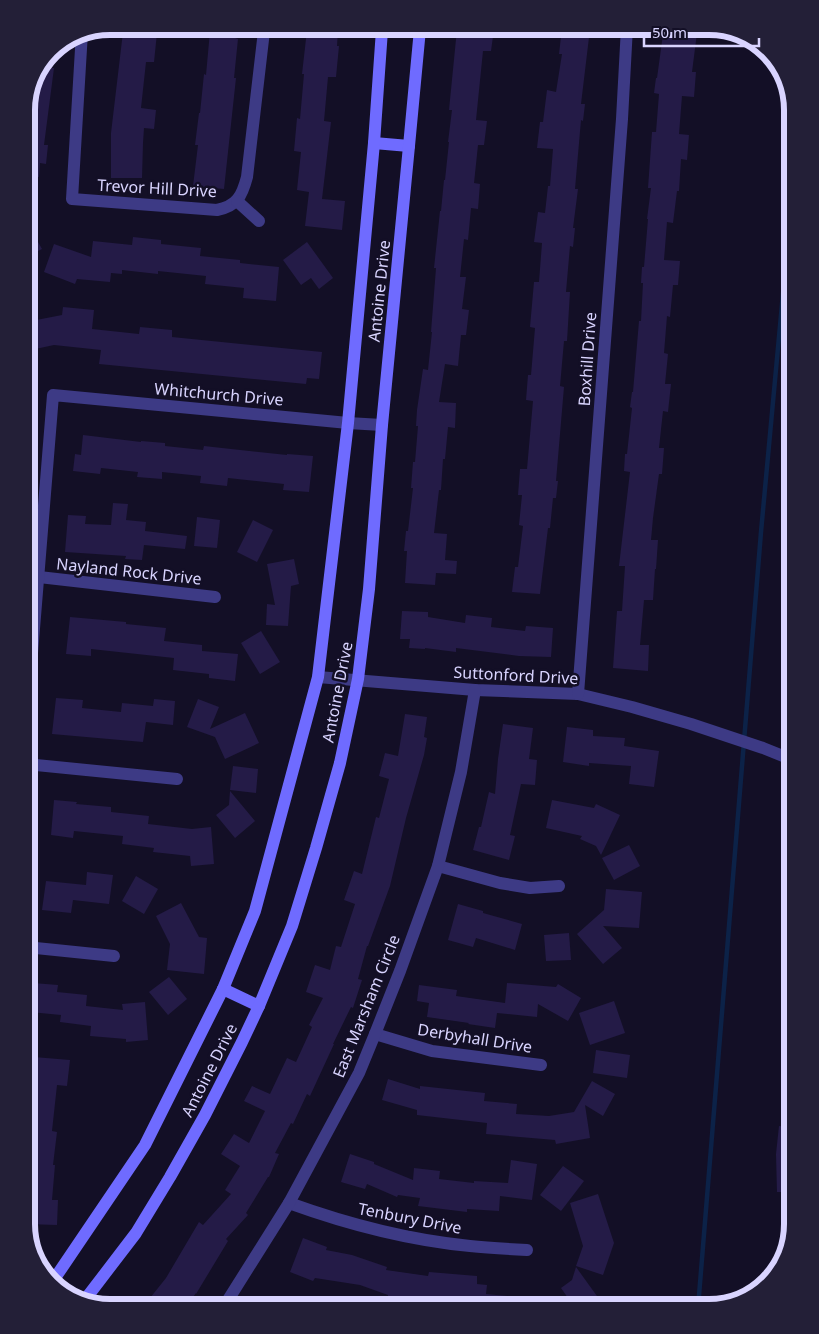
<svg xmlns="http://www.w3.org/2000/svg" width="819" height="1334" viewBox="0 0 819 1334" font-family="'Noto Sans',sans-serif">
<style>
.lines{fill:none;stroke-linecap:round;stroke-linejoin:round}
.stream{stroke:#0c2248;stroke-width:4.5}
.building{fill:#241b47}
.minor{stroke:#3d3a85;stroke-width:12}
.secondary{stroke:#6f6bff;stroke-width:12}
.labels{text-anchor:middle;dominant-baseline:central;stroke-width:5;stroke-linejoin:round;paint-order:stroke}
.street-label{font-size:16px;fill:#d9d4ff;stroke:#130f26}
.rim{fill:none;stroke:#d9d4ff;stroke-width:6}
</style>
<rect width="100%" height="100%" fill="#130f26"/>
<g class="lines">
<g class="stream">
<path d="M785,274L793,275"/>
<path d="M698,1308L761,532L793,185"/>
</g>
</g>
<g class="building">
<path d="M664,27H692V32L697,33L692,72H696L694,97L682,96L679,134L689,135L687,160L681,159L679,191H677L673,223L667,222L664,260L680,261L678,285H673L670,317L667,316L664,353L668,354L665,384H671L668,412L663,411L659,448H664L662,474H659L653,518L651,540H658L656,569H655L653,600H644L640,645H649L648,671L613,668L617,611H622L625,566H619L630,472L624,471L625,454H627L632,408L630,407L632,392H633L639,321H641L643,283H641L642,267H644L648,219H647L651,188H648L652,132H656L659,94L654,93L656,78H657Z"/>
<path d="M562,28L590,29L581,104H585L583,121L581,120L575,189H578L573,228H575L573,247L570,246L566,292H570L567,341H564L560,386L564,387L556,481H558L556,498H553L550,528H548L540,594L512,592L515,567H518L523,526L519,525L522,495H518L520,469H527L533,401L526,400L528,375H531L535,328L530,327L534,282H539L542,243L534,242L538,212L545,213L548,186H550L553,149L537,148L540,122H543L547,90L556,92L562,54H559Z"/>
<path d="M457,29H494L491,51H483L476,120L487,121L484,145H478L474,183L480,184L478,209L471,208L468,240L464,239L460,277H466L462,309L469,310L466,335H461L458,366L445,364L439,402L456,403L455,428L448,427L445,459H443L441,490H439L434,533L447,534L445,560L457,561L456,574L436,573L435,585L405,583L407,551H404L406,531H408L413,488H411L413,462H415L418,426H416L417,410L423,369L428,370L432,332H431L436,268H434L440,211H441L444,180H445L449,142H448L452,110H449Z"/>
<path d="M307,30H338L337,46H339L336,77H328L324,121L331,122L322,199L345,201L342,230L305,226L309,192L297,190L301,152L294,151L297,118L300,119L304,74H302Z"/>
<path d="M210,31H235V38L238,39L234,78H236L224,189L193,186L198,145H195L199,113H200L204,74L206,75Z"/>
<path d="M123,32L157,33L154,62H146L141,108L156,110L154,129L144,128L143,143L142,178H111V133Z"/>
<path d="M43,67L54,68L44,145H48L46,164L40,163L39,177L26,176V105Z"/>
<path d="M26,221L42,249L26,257Z"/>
<path d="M133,237L161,240V244L201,248L200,256L240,260V263L279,267L276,301L243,298L244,288L205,284L206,276L158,271V274L122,270V274L111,273L110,282L77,279L75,284L44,272L54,244L91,257L93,241L132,245Z"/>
<path d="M307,242L333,278L319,289L311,278L301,285L283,260Z"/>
<path d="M63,307L94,310L92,329L139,334L140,327L172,330V337L322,352L319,379L307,378L306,384L99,364L101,350L54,345L26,351V322L62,315Z"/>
<path d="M83,435L141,442V441L165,443V446L203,450L204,446L287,455V454L313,456L309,492L283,490L284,484L228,478L227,486L200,483L201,476L162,472V479L137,477L138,472L101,468L100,474L73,471L75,454L81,455Z"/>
<path d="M113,503L128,504L126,520L146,522L145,531L187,536L185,549L144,545L142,560L125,559L126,556L65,552L68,515L86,516L85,524L111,525Z"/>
<path d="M197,517L220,520L217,548L194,546Z"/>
<path d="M253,520L273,530L257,562L237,552Z"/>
<path d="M294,559L299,584L291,586L288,626L266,625L267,604L275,605L267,564Z"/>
<path d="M402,611L428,612V617L465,623L466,615L492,618L491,627L525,631L526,626L553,628L551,657L519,656L456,648V652L425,648V649L409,648L410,639H400Z"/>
<path d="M70,617L126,622V624L166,628L164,641L202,645V651L238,654L235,681L209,678V674L173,670L174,658L91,649V656L66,654Z"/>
<path d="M261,631L280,662L260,674L241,643Z"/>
<path d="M56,698L83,700L82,708L121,712L122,703L153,706L154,699L175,701L173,725L146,722L143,742L52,734Z"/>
<path d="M198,699L219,707L210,729L245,713L259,743L225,759L215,737L187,727Z"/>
<path d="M405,714L427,717L424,737L427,738L424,755L406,818L390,886L368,946H367L358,979L362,980L353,1008L351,1007L333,1044H334L310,1096L307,1094L293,1124L291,1123L275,1153L279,1154L269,1177H268L246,1213L248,1215L226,1239L228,1241L196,1294V1293L185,1308H150L155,1302L150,1298L166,1278L199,1222L203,1225L231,1194L225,1190L240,1166L221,1154L234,1134L249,1143L265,1111L244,1101L252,1086L270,1094L287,1058L296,1062L312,1027L309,1025L323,998L306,992L315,965L330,970L336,946L341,947L355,904L344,900L354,871L362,874L376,817L379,818L389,779L379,776L385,753L398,756Z"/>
<path d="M503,724L533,728L529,759L537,760L535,785L521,784L510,835L515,836L509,860L473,850L479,827H481L489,792L495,794L498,759Z"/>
<path d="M567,727L593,730V736L625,738L624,746L659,751L654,787L629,784L631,766L589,763V766L563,762Z"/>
<path d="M233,766L258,769L256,793L230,790Z"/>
<path d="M230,791L255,821L235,838L216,815L229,805Z"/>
<path d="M54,800L77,802L76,804L111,807V812L149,816L148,824L192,829L211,827L214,864L191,866L190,856L153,852L154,848L122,844L123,836L74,831L73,838L51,835Z"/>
<path d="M552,800L594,808L596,804L620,815L601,855L596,846L580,839L582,836L546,828Z"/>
<path d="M629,845L640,866L614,880L602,858Z"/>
<path d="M87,872L113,875L109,904L73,900L71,913L42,910L46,881L86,885Z"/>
<path d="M136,876L158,889L144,914L122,901Z"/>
<path d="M606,889L642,892L639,928L603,926L622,948L603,964L577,934L604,910Z"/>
<path d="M181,903L199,937L207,938L204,974L167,970L170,944L156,916Z"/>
<path d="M458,904L483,911V913L522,924L515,950L476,938L473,947L448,940Z"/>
<path d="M569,933L571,960L546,961L544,935Z"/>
<path d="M169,977L187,999L168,1015L149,992Z"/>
<path d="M33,983L58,985L57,992L87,995L86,1006L123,1010L122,1004L145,1002L148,1040L126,1042V1039L90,1036L91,1026L60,1022L61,1015L30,1012Z"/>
<path d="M507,983L556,987L558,984L581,998L568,1021L538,1004L537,1017L497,1013L495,1028L468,1024L469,1023L427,1017L429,1003L417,1001L419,985L457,990L456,996L505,1003Z"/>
<path d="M614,1001L625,1033L590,1045L579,1013Z"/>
<path d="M596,1050L630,1055L627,1078L593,1073Z"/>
<path d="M34,1057L70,1060L67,1086L57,1085L52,1131L57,1132L53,1165H55L52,1200H58L57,1225L26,1224V1149L29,1123H27Z"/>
<path d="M388,1079L420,1089V1086L485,1093L484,1101L517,1104L516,1114L549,1116L574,1112L592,1081L615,1094L603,1116L585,1105L590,1138L556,1144L555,1140L486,1134L487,1123L417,1115V1110L382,1100Z"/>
<path d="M779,1126L793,1128V1192H777L776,1154Z"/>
<path d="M350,1154L374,1162V1164L413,1180L414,1168L440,1171L439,1179L474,1183V1181L508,1183L511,1160L537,1164L532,1200L500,1196L499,1211L467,1209V1212L418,1206L420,1198L398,1195L397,1197L367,1184L365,1189L341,1182Z"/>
<path d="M563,1166L584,1181L561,1211L540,1195Z"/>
<path d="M598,1194L614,1243L603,1275L576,1266L583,1246L570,1203Z"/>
<path d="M303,1238L327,1247L326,1250L352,1255L387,1267L386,1270L428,1276L429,1272L477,1276V1284L487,1285L486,1294L538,1299V1308H458V1305L416,1301V1302L388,1298V1295L360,1285L315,1278L313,1281L290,1272Z"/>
<path d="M576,1267L602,1303L595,1308H575L561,1288L572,1280Z"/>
</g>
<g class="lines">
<g class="minor">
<path d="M82,32L72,199L217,210C237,206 242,196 247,177L264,31"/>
<path d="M237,201L259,221"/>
<path d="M39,577L215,597"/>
<path d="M318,677L475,690L578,694L632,707L691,724L763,748L793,760"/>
<path d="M578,694L622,119L627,27"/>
<path d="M26,727L53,395L348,423L382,425"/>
<path d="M26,764L177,779"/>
<path d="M438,866L500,883L530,888L559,886"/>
<path d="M26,947L114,956"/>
<path d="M375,1034L432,1051L541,1065"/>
<path d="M289,1203C347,1224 408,1240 470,1246C489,1248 508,1249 527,1250"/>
<path d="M223,1308L289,1203L359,1073L375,1034L400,971L438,866L461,772L475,690"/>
</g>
<g class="secondary">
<path d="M374,143L409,146"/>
<path d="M223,989L259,1006"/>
<path d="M53,1281L145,1145L223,989L255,911L318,677L348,423L374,143L382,30"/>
<path d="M84,1301L136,1233L170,1177L205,1115L242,1042L259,1006L292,926L316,848L340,763L358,679L369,589L382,425L409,146L420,29"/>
</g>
</g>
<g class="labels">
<g class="street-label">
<text transform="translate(157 188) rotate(3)">Trevor Hill Drive</text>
<text transform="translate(379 291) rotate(-84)">Antoine Drive</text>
<text transform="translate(587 359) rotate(-86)">Boxhill Drive</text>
<text transform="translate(219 394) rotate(5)">Whitchurch Drive</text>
<text transform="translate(129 571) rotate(6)">Nayland Rock Drive</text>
<text transform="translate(516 675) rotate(3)">Suttonford Drive</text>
<text transform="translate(337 692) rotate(-79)">Antoine Drive</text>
<text transform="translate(366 1006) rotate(-68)">East Marsham Circle</text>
<text transform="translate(475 1038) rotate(9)">Derbyhall Drive</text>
<text transform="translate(209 1070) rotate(-63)">Antoine Drive</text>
<text transform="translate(410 1218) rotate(11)">Tenbury Drive</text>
</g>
</g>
<path d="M0 0H819V1334H0ZM110 35H709A75 75 0 0 1 784 110V1224A75 75 0 0 1 709 1299H110A75 75 0 0 1 35 1224V110A75 75 0 0 1 110 35Z" fill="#231f37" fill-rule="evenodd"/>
<path class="rim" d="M110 35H709A75 75 0 0 1 784 110V1224A75 75 0 0 1 709 1299H110A75 75 0 0 1 35 1224V110A75 75 0 0 1 110 35Z"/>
<path d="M644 38v8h115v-8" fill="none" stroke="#d9d4ff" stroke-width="2.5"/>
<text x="652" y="38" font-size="15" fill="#d9d4ff" stroke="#130f26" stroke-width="4" paint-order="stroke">50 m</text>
</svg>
